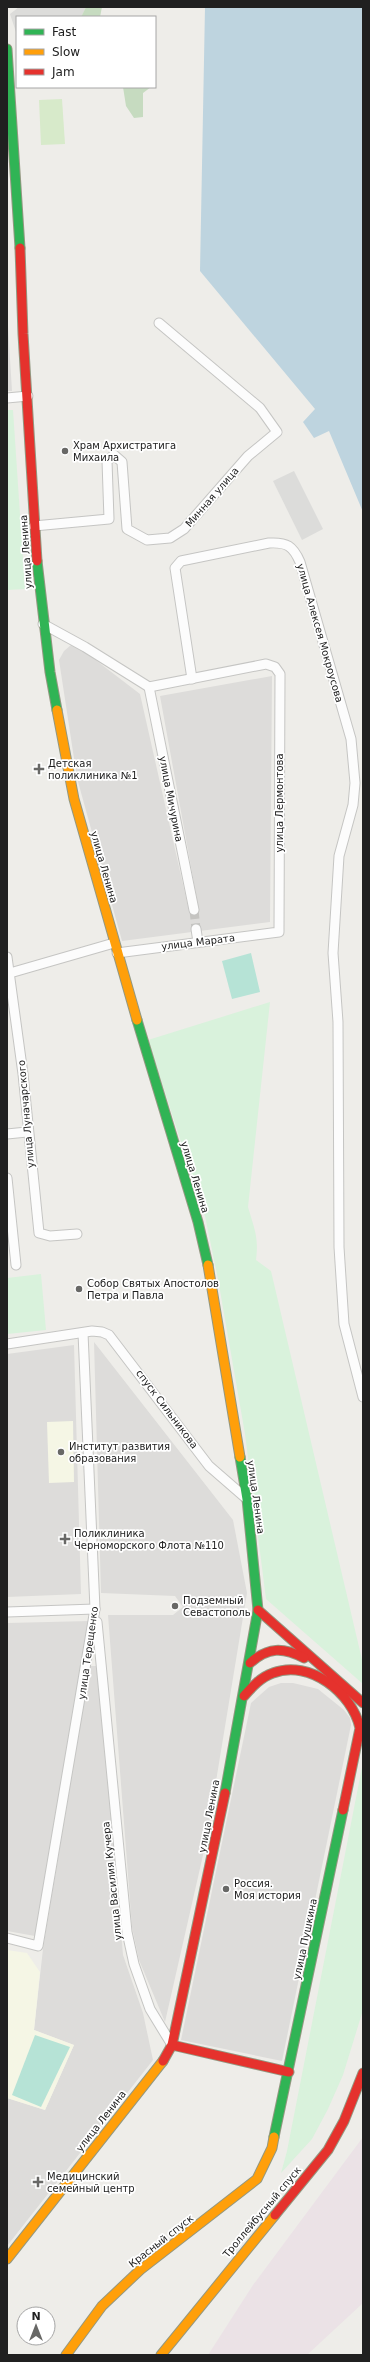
<svg xmlns="http://www.w3.org/2000/svg" width="370" height="2362" viewBox="0 0 370 2362" font-family="'DejaVu Sans',sans-serif">
<style>
.residential{fill:#dddcda}
.industrial{fill:#ebe2e6}
.education{fill:#f5f6e5}
.religious{fill:#dcdcda}
.grass{fill:#d7eaca}
.forest{fill:#c6dbc0}
.park{fill:#d9f2dc}
.pitch{fill:#b6e3d6}
.water{fill:#bed4df}
.lines{fill:none;stroke-linecap:round;stroke-linejoin:round}
.street-tunnel{stroke:#c5c4c1;stroke-width:9;stroke-dasharray:9 4.5;stroke-linecap:butt}
.street-casing{stroke:#c5c5c3;stroke-width:11}
.fast-casing{stroke:#939881;stroke-width:11}
.slow-casing{stroke:#939881;stroke-width:11}
.jam-casing{stroke:#939881;stroke-width:11}
.street{stroke:#fcfcfc;stroke-width:9}
.fast{stroke:#30b455;stroke-width:9}
.slow{stroke:#ff9f0a;stroke-width:9}
.jam{stroke:#e5322d;stroke-width:9}
.poi-dot{fill:#686866;stroke:#fff;stroke-width:1.5}
.labels{text-anchor:middle;dominant-baseline:central;stroke-width:3.5;stroke-linejoin:round;paint-order:stroke}
.poi-label{font-size:10px;fill:#202020;stroke:#fff;text-anchor:start}
.street-label{font-size:10px;fill:#202020;stroke:#fff}
</style>
<rect width="100%" height="100%" fill="#eeede9"/>
<g class="residential">
<path d="M7,310L12,391H7Z"/>
<path d="M71,645H76L140,694L189,911L198,910V905L160,696L272,676L270,922L122,941L77,778L59,660L64,651Z"/>
<path d="M94,1342L233,1520L247,1593L206,1842L165,2022L139,1960L132,1927L108,1615H173L183,1607L175,1596L101,1593Z"/>
<path d="M74,1345L81,1594L7,1597V1354Z"/>
<path d="M90,1621L35,1936L7,1931V1623Z"/>
<path d="M90,1666H99L123,1955L143,2013L153,2060L7,2246V2098L45,2110L74,2045L34,2030L43,1949Z"/>
<path d="M281,1683H293L318,1689L344,1710L350,1718L351,1725L282,2061L181,2040L251,1703L269,1687Z"/>
</g>
<path class="industrial" d="M363,2137V2303L307,2355H208L253,2285Z"/>
<g class="education">
<path d="M73,1421L74,1482L49,1483L47,1422Z"/>
<path d="M7,1950L27,1953L40,1972L34,2030L74,2045L45,2110L7,2098Z"/>
</g>
<g class="religious">
<path d="M19,7H86L81,17H17V35L10,14Z"/>
<path d="M294,471L323,529L302,540L273,481Z"/>
</g>
<path class="grass" d="M62,99L65,144L41,145L39,100Z"/>
<g class="forest">
<path d="M86,7H102L100,17H81Z"/>
<path d="M123,87H151L143,93V117L134,118L126,106Z"/>
</g>
<g class="park">
<path d="M7,410H13L25,589L7,590Z"/>
<path d="M270,1002L248,1207C254,1228 259,1237 256,1260L271,1271L363,1664V1684L266,1599L245,1434L218,1279L205,1216L148,1040Z"/>
<path d="M41,1274L46,1330L7,1334V1278Z"/>
<path d="M363,1762V2010L343,2075L328,2109L312,2139L281,2173L287,2151Z"/>
</g>
<g class="pitch">
<path d="M251,953L260,992L232,999L222,961Z"/>
<path d="M35,2035L70,2047L41,2107L12,2095Z"/>
</g>
<path class="water" d="M205,7H363V512L329,431L314,438L303,422L315,409L200,271Z"/>
<g class="lines">
<path class="street-tunnel" d="M194,910L196,929"/>
<g class="street-casing">
<g id="street">
<path d="M7,398L28,396"/>
<path d="M34,526L109,519L107,461L114,455L122,462L127,529L147,540L170,538L184,529L248,456L277,432L260,408L159,323"/>
<path d="M43,624L85,647L149,687L266,664L275,667L280,674L279,932L117,953"/>
<path d="M192,679L175,568L181,561L269,543C287,542 293,546 300,562L351,739L355,783L353,805L339,856L333,953L338,1022L339,1247L344,1324L363,1397"/>
<path d="M149,687L194,910"/>
<path d="M196,929L198,942"/>
<path d="M7,957L23,1074L39,1233L50,1236L77,1234"/>
<path d="M10,973L114,943"/>
<path d="M7,1134L27,1132"/>
<path d="M7,1178L16,1265"/>
<path d="M7,1344L92,1331L102,1332L109,1335L209,1466L247,1499"/>
<path d="M7,1612L95,1609"/>
<path d="M97,1622L127,1932L134,1964L150,2009L172,2045"/>
<path d="M7,1938L38,1946L95,1609L83,1333"/>
</g>
</g>
<g class="fast-casing">
<g id="fast">
<path d="M7,49L20,248"/>
<path d="M37,561L50,672L57,710"/>
<path d="M137,1020L198,1222L208,1265"/>
<path d="M225,1793L258,1610L247,1499L240,1457"/>
<path d="M274,2137L343,1810"/>
</g>
</g>
<g class="slow-casing">
<g id="slow">
<path d="M57,710L74,799L137,1020"/>
<path d="M208,1265L240,1457"/>
<path d="M7,2259L163,2061"/>
<path d="M66,2355L102,2306L140,2270L257,2179L272,2148L274,2137"/>
<path d="M161,2355L275,2215"/>
</g>
</g>
<g class="jam-casing">
<g id="jam">
<path d="M20,248L23,334L37,561"/>
<path d="M258,1610L363,1703"/>
<path d="M250,1663C268,1647 283,1647 304,1658"/>
<path d="M244,1696C252,1687 261,1677 273,1673C310,1659 352,1693 360,1728L343,1810"/>
<path d="M172,2045L289,2072"/>
<path d="M163,2061L172,2045L225,1793"/>
<path d="M275,2215L328,2150L344,2121L363,2073"/>
</g>
</g>
<use href="#street" class="street"/>
<use href="#fast" class="fast"/>
<use href="#slow" class="slow"/>
<use href="#jam" class="jam"/>
</g>
<g class="poi-dot">
<circle cx="65" cy="451" r="4"/>
<path d="M37 763h4v4h4v4h-4v4h-4v-4h-4v-4h4z"/>
<circle cx="79" cy="1289" r="4"/>
<circle cx="61" cy="1452" r="4"/>
<path d="M63 1533h4v4h4v4h-4v4h-4v-4h-4v-4h4z"/>
<circle cx="175" cy="1606" r="4"/>
<circle cx="226" cy="1889" r="4"/>
<path d="M36 2176h4v4h4v4h-4v4h-4v-4h-4v-4h4z"/>
</g>
<g class="labels">
<g class="poi-label">
<text x="73" y="445">Храм Архистратига<tspan x="73" dy="12">Михаила</tspan></text>
<text x="48" y="763">Детская<tspan x="48" dy="12">поликлиника №1</tspan></text>
<text x="87" y="1283">Собор Святых Апостолов<tspan x="87" dy="12">Петра и Павла</tspan></text>
<text x="69" y="1446">Институт развития<tspan x="69" dy="12">образования</tspan></text>
<text x="74" y="1533">Поликлиника<tspan x="74" dy="12">Черноморского Флота №110</tspan></text>
<text x="183" y="1600">Подземный<tspan x="183" dy="12">Севастополь</tspan></text>
<text x="234" y="1883">Россия.<tspan x="234" dy="12">Моя история</tspan></text>
<text x="47" y="2176">Медицинский<tspan x="47" dy="12">семейный центр</tspan></text>
</g>
<g class="street-label">
<text transform="translate(212 497) rotate(-49)">Минная улица</text>
<text transform="translate(26 552) rotate(-94)">улица Ленина</text>
<text transform="translate(320 633) rotate(74)">улица Алексея Мокроусова</text>
<text transform="translate(171 799) rotate(79)">улица Мичурина</text>
<text transform="translate(279 803) rotate(-90)">улица Лермонтова</text>
<text transform="translate(104 867) rotate(74)">улица Ленина</text>
<text transform="translate(198 942) rotate(-7)">улица Марата</text>
<text transform="translate(26 1114) rotate(-95)">улица Луначарского</text>
<text transform="translate(195 1177) rotate(73)">улица Ленина</text>
<text transform="translate(167 1409) rotate(53)">спуск Сильникова</text>
<text transform="translate(256 1497) rotate(82)">улица Ленина</text>
<text transform="translate(88 1653) rotate(-82)">улица Терещенко</text>
<text transform="translate(209 1816) rotate(-79)">улица Ленина</text>
<text transform="translate(112 1881) rotate(-96)">улица Василия Кучера</text>
<text transform="translate(305 1939) rotate(-78)">улица Пушкина</text>
<text transform="translate(101 2121) rotate(-52)">улица Ленина</text>
<text transform="translate(262 2212) rotate(-50)">Троллейбусный спуск</text>
<text transform="translate(161 2241) rotate(-38)">Красный спуск</text>
</g>
</g>
<rect width="370" height="2362" fill="none" stroke="#202020" stroke-width="16"/>
<rect x="16" y="16" width="140" height="72" fill="#ffffff" stroke="#a6a6a6"/>
<rect x="24" y="29" width="20" height="6" fill="#30b455" stroke="#a6a6a6"/>
<text x="52" y="36" font-size="12" fill="#202020">Fast</text>
<rect x="24" y="49" width="20" height="6" fill="#ff9f0a" stroke="#a6a6a6"/>
<text x="52" y="56" font-size="12" fill="#202020">Slow</text>
<rect x="24" y="69" width="20" height="6" fill="#e5322d" stroke="#a6a6a6"/>
<text x="52" y="76" font-size="12" fill="#202020">Jam</text>
<g transform="translate(36 2326)"><circle r="19" fill="#ffffff" stroke="#a6a6a6"/>
<path d="M0-3L7 15L0 10L-7 15Z" fill="#686866"/>
<text y="-6" font-size="11" font-weight="bold" text-anchor="middle" fill="#202020">N</text>
</g>
</svg>
